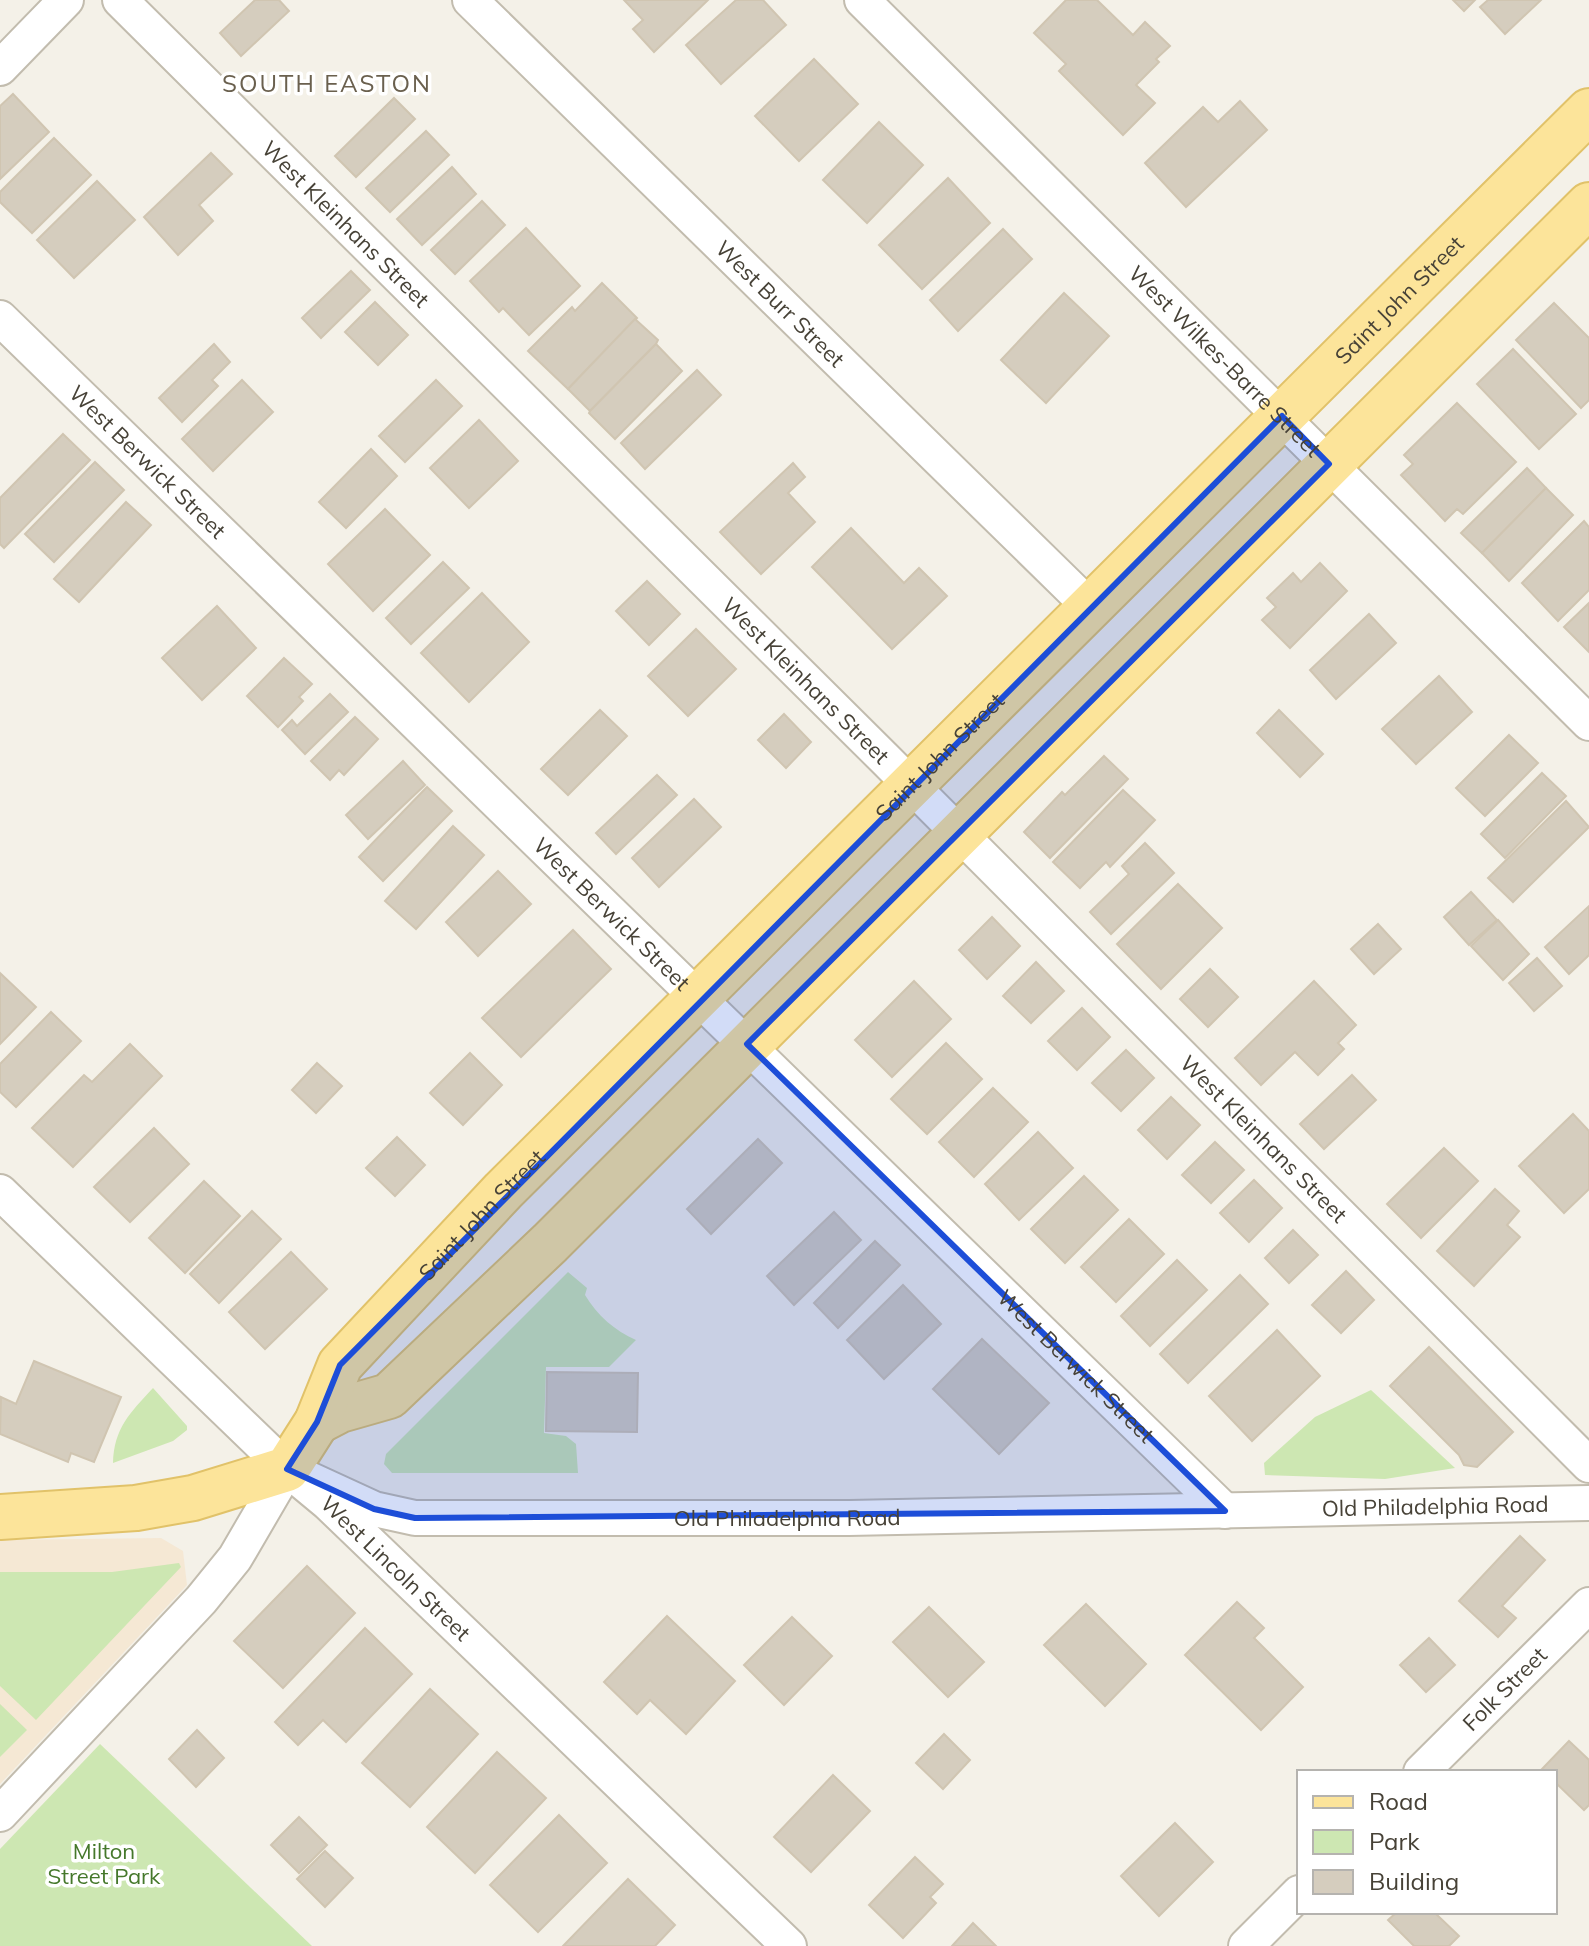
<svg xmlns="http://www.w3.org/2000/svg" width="1589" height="1946" viewBox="0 0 1589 1946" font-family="Mulish,sans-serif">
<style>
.commercial{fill:#f5e8d4}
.green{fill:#cde7b2}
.building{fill:#d5cdbe;stroke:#d0c5b1;stroke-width:2}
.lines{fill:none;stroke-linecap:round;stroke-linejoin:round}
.street-casing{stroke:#c2bcae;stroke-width:38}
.primary-casing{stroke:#e1c269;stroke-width:48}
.street{stroke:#fff;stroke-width:34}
.primary{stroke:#fce49a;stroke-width:44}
.marked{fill:#1d4ed8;fill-opacity:0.2;stroke:#1d4ed8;stroke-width:6;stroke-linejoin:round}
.labels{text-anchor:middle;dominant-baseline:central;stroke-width:7;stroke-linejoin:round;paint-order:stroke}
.street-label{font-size:22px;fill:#474237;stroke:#fff}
.park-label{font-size:22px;fill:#45782b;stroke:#fff}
.neighbourhood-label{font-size:24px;letter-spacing:2px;fill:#6a604e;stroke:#fff}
</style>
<rect width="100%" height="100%" fill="#f4f1e8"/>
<path class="commercial" d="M161,1538L183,1551L187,1585L0,1784V1540Z"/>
<g class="green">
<path d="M568,1272L587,1288L585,1295C597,1315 615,1331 636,1340L609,1367H546L544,1433L566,1436L576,1444L578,1473H392L384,1464L386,1454Z"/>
<path d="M153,1388L187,1426V1430L173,1441L113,1463C114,1428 130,1413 153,1388Z"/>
<path d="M1371,1390L1455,1468L1385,1479L1265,1475L1264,1463L1315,1417Z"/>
<path d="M179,1563L181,1567L36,1720L0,1686V1572H112Z"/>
<path d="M0,1704L27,1730L0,1757Z"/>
<path d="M100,1744L312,1946H0V1849Z"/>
</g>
<g class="building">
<path d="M255,0H279L289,11L241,56L220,33Z"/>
<path d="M624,0H708L654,52L633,29L643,20Z"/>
<path d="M736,0H763L786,25L721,84L686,45Z"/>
<path d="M1066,0H1097L1133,35L1145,22L1170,46L1156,59L1159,62L1136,85L1155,103L1123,135L1059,71L1066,64L1034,33Z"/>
<path d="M1453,0H1475L1464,11Z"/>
<path d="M1488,0H1541L1505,34L1480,7Z"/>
<path d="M814,59L858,104L799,161L755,116Z"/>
<path d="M13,94L49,132L0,179V106Z"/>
<path d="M394,98L415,119L356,177L335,156Z"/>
<path d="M1240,101L1267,130L1186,207L1145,163L1203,107L1218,122Z"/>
<path d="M879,122L923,165L867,223L823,180Z"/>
<path d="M426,131L449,155L390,212L366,188Z"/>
<path d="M54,138L91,175L32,233L0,202V192Z"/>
<path d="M211,153L232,174L199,205L213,221L178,255L144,217Z"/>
<path d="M452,167L476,194L422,245L397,219Z"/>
<path d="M948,178L990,223L922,289L879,245Z"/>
<path d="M97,181L135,220L74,278L37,240Z"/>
<path d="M482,201L505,225L455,274L431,250Z"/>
<path d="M526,228L580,286L529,335L503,308L499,312L470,281Z"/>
<path d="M1003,229L1032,259L958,331L930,300Z"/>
<path d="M351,271L370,290L321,338L302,318Z"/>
<path d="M602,283L637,318L568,389L528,351L572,307L575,311Z"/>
<path d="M1064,293L1109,336L1046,403L1001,360Z"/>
<path d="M375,302L408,335L378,365L345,332Z"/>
<path d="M1554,303L1589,338V400L1581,408L1516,340Z"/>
<path d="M635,319L658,340L656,344L590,411L568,389Z"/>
<path d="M214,344L230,362L212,380L218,386L182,422L159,398Z"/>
<path d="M656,344L682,371L615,439L589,413L590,411Z"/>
<path d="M1513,349L1576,414L1539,449L1477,384Z"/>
<path d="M697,370L721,395L645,469L621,443Z"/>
<path d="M242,380L273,412L213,471L182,439Z"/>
<path d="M436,380L462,406L405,462L379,436Z"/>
<path d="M1457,403L1516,462L1463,514L1457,509L1445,521L1401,475L1413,464L1404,455Z"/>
<path d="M479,420L518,461L469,508L430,468Z"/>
<path d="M63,434L90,460L4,548L0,544V498Z"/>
<path d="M371,449L397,476L346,528L319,502Z"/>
<path d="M95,462L124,490L54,562L25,534Z"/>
<path d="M793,463L805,477L788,493L815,522L761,574L720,532Z"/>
<path d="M1527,468L1546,488L1482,553L1461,533Z"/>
<path d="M1546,488L1573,515L1509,581L1482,553Z"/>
<path d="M126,502L151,525L79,602L54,579Z"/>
<path d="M385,509L430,555L373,611L328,564Z"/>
<path d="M1584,521L1589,527V590L1558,621L1522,583Z"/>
<path d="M851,528L904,583L919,568L947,596L892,649L812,567Z"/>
<path d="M443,562L469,588L411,644L386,618Z"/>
<path d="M1320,563L1347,591L1290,648L1262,620L1276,607L1267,598L1293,573L1301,582Z"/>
<path d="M647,581L680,614L649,645L616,611Z"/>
<path d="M482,593L529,642L469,702L421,653Z"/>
<path d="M1589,603V652L1564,627Z"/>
<path d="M217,606L256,648L202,700L162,658Z"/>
<path d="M1369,614L1396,643L1336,699L1310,670Z"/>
<path d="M696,629L736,669L688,716L648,676Z"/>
<path d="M284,658L312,684L299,697L303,701L278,727L247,696Z"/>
<path d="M1439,676L1472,712L1416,764L1382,729Z"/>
<path d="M330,694L348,712L305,754L282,730L292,720L297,726Z"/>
<path d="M600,710L627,736L568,795L541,769Z"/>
<path d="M1279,710L1323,754L1300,777L1257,733Z"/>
<path d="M784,714L811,742L786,768L758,740Z"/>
<path d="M355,717L378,739L344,775L339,770L330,780L311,761Z"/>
<path d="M1509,735L1538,763L1485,816L1456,788Z"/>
<path d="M1104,756L1128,779L1050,858L1024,832L1062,792L1065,795Z"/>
<path d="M403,761L425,785L368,839L346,815Z"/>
<path d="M1542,773L1566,796L1505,858L1481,834Z"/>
<path d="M657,775L677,795L616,854L596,833Z"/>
<path d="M427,787L452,811L383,881L359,857Z"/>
<path d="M1123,790L1155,820L1110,867L1106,862L1080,888L1053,862Z"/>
<path d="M694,799L721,827L659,887L632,858Z"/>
<path d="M1566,801L1589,827L1513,902L1488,878Z"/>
<path d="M453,826L484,855L416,929L385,901Z"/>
<path d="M1145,843L1174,873L1111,934L1090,912L1129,874L1122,866Z"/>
<path d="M498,871L531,904L478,956L446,922Z"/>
<path d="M1178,884L1222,928L1161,989L1117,944Z"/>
<path d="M1471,892L1497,920L1469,945L1444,917Z"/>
<path d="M1589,906V955L1569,974L1545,947Z"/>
<path d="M992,917L1020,946L987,979L959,950Z"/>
<path d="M1498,920L1529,954L1503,980L1471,946Z"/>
<path d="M1378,924L1401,949L1374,974L1351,949Z"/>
<path d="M573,930L611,969L521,1057L482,1018Z"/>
<path d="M1537,958L1562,986L1534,1011L1509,983Z"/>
<path d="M1036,962L1064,991L1031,1023L1003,996Z"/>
<path d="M1210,969L1238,997L1208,1027L1180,999Z"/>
<path d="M0,973L36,1007L0,1044Z"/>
<path d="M914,981L951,1019L892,1077L855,1040Z"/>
<path d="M1314,981L1356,1025L1338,1043L1344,1049L1318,1075L1295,1052L1261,1085L1235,1058Z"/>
<path d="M1082,1008L1110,1037L1077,1070L1048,1041Z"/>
<path d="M51,1012L81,1041L16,1107L0,1092V1064Z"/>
<path d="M946,1043L982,1079L927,1134L891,1099Z"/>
<path d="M130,1044L162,1076L73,1167L32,1128L84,1075L92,1082Z"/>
<path d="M1126,1050L1154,1078L1121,1111L1092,1083Z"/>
<path d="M470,1053L502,1085L463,1125L430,1093Z"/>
<path d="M317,1063L342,1086L316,1113L292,1090Z"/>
<path d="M1352,1075L1376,1100L1324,1149L1300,1124Z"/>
<path d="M993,1088L1028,1122L974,1177L939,1142Z"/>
<path d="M1171,1097L1200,1125L1167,1159L1138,1130Z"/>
<path d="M1573,1114L1589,1131V1189L1564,1213L1519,1166Z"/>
<path d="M154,1128L189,1164L130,1222L94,1187Z"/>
<path d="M1038,1132L1073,1168L1019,1220L985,1184Z"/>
<path d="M397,1137L425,1165L395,1196L366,1168Z"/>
<path d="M758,1139L782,1163L711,1234L687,1209Z"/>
<path d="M1215,1142L1244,1170L1211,1203L1182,1175Z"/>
<path d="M1444,1148L1478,1181L1421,1238L1387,1204Z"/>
<path d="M1084,1176L1118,1210L1065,1263L1031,1229Z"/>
<path d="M1254,1180L1282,1208L1249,1242L1220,1213Z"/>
<path d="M204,1181L240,1216L185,1273L149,1238Z"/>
<path d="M1495,1189L1519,1211L1507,1225L1520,1237L1474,1286L1437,1251Z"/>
<path d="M252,1211L281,1239L219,1303L190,1274Z"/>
<path d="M834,1212L861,1240L794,1305L767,1276Z"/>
<path d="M1129,1219L1164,1254L1116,1302L1081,1267Z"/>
<path d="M1293,1230L1318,1255L1289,1283L1265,1258Z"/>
<path d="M875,1241L900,1265L838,1328L814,1303Z"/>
<path d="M291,1252L327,1289L265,1349L229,1312Z"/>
<path d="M1177,1260L1207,1290L1150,1346L1121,1316Z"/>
<path d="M1346,1271L1374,1300L1341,1333L1312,1305Z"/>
<path d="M1240,1275L1268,1304L1188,1383L1160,1354Z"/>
<path d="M903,1285L941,1324L884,1379L847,1340Z"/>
<path d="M1277,1330L1320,1376L1252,1441L1209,1396Z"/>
<path d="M982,1339L1049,1403L999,1454L933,1389Z"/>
<path d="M1429,1347L1513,1432L1477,1467L1464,1465L1459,1455L1390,1386Z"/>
<path d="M34,1361L121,1397L94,1462L71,1453L68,1462L0,1434L1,1397L16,1404Z"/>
<path d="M547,1372L638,1373L637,1432L546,1431Z"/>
<path d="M1520,1536L1545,1560L1502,1606L1516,1618L1498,1637L1459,1601Z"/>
<path d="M307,1566L355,1613L283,1688L234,1641Z"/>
<path d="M1237,1602L1264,1628L1254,1638L1303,1687L1261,1730L1185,1655Z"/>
<path d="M1086,1604L1146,1664L1105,1706L1044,1645Z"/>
<path d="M929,1607L984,1662L948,1697L893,1642Z"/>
<path d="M667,1616L735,1681L686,1734L650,1700L637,1714L604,1682Z"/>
<path d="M792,1617L832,1656L784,1705L744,1665Z"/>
<path d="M365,1628L412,1674L346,1742L323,1720L298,1745L275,1722Z"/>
<path d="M1429,1638L1455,1665L1426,1692L1400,1665Z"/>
<path d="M430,1689L478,1734L410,1807L362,1763Z"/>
<path d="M197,1730L224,1758L196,1787L169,1759Z"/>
<path d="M944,1734L970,1760L943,1789L916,1763Z"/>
<path d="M1569,1741L1589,1760V1805L1584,1810L1555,1782V1772H1545L1542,1769Z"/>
<path d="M497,1752L546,1798L475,1873L427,1827Z"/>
<path d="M833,1775L870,1811L811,1872L774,1837Z"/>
<path d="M559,1815L607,1863L538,1932L490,1885Z"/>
<path d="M299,1817L327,1845L299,1873L271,1845Z"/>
<path d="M1175,1823L1213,1862L1159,1916L1121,1876Z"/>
<path d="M325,1851L353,1878L325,1907L297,1879Z"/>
<path d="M915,1857L943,1884L930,1897L936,1903L903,1938L869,1905Z"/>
<path d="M628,1879L675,1925L655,1946H563Z"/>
<path d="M1397,1912H1434L1459,1936L1449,1946H1414L1388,1920Z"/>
<path d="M973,1923L996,1946H952Z"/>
</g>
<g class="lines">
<g class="street-casing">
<g id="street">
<path id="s1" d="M120,0L883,757L1589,1465"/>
<path id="s2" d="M470,0L1090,607"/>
<path id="s3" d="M862,0L1589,723"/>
<path d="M0,68L66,0"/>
<path id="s4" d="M0,318L1225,1511"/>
<path id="s5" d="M0,1192L287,1469L328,1503L789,1946"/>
<path id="s6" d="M287,1469L374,1509L415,1518H849L1589,1503"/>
<path id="s7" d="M1421,1772L1589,1605"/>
<path d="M0,1814L201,1600L235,1558L287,1469"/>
<path d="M1246,1946L1299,1893"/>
</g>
</g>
<g class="primary-casing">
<g id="primary">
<path d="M317,1422L340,1410L389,1396L550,1243L1589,205"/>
<path id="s8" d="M0,1517L136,1508L193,1498L287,1469L317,1422L340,1365L503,1191L1589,111"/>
</g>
</g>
<use href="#street" class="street"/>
<use href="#primary" class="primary"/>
</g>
<path class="marked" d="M1282,416L1329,464L747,1044L1225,1511L415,1518L374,1509L287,1469L317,1422L340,1365Z"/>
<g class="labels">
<g class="street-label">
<text stroke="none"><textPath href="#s1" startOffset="318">West Kleinhans Street</textPath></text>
<text stroke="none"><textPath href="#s8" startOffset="1912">Saint John Street</textPath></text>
<text stroke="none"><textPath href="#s2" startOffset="434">West Burr Street</textPath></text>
<text stroke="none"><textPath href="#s3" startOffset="512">West Wilkes-Barre Street</textPath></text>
<text stroke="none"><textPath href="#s4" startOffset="206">West Berwick Street</textPath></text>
<text stroke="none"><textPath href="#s1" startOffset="966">West Kleinhans Street</textPath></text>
<text stroke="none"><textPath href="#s8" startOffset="1264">Saint John Street</textPath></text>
<text stroke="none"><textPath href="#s4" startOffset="854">West Berwick Street</textPath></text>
<text stroke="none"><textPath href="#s1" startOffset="1614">West Kleinhans Street</textPath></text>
<text stroke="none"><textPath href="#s8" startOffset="616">Saint John Street</textPath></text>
<text stroke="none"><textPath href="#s4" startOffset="1502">West Berwick Street</textPath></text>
<text stroke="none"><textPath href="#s6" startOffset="1158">Old Philadelphia Road</textPath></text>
<text stroke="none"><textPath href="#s6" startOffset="510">Old Philadelphia Road</textPath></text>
<text stroke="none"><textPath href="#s5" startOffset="546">West Lincoln Street</textPath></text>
<text stroke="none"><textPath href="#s7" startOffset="118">Folk Street</textPath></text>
</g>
<g class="park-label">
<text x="104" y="1851">Milton<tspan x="104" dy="25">Street Park</tspan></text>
</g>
<g class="neighbourhood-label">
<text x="327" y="83">SOUTH EASTON</text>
</g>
</g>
<rect x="1297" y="1770" width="260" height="144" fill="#ffffff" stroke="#b5b3af" stroke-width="2"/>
<rect x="1313" y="1796" width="40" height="12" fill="#fce49a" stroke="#b5b3af" stroke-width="2"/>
<text x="1369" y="1810" font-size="24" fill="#474237">Road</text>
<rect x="1313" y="1830" width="40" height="24" fill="#cde7b2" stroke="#b5b3af" stroke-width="2"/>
<text x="1369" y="1850" font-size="24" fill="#474237">Park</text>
<rect x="1313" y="1870" width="40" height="24" fill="#d5cdbe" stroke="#b5b3af" stroke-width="2"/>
<text x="1369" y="1890" font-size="24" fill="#474237">Building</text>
</svg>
